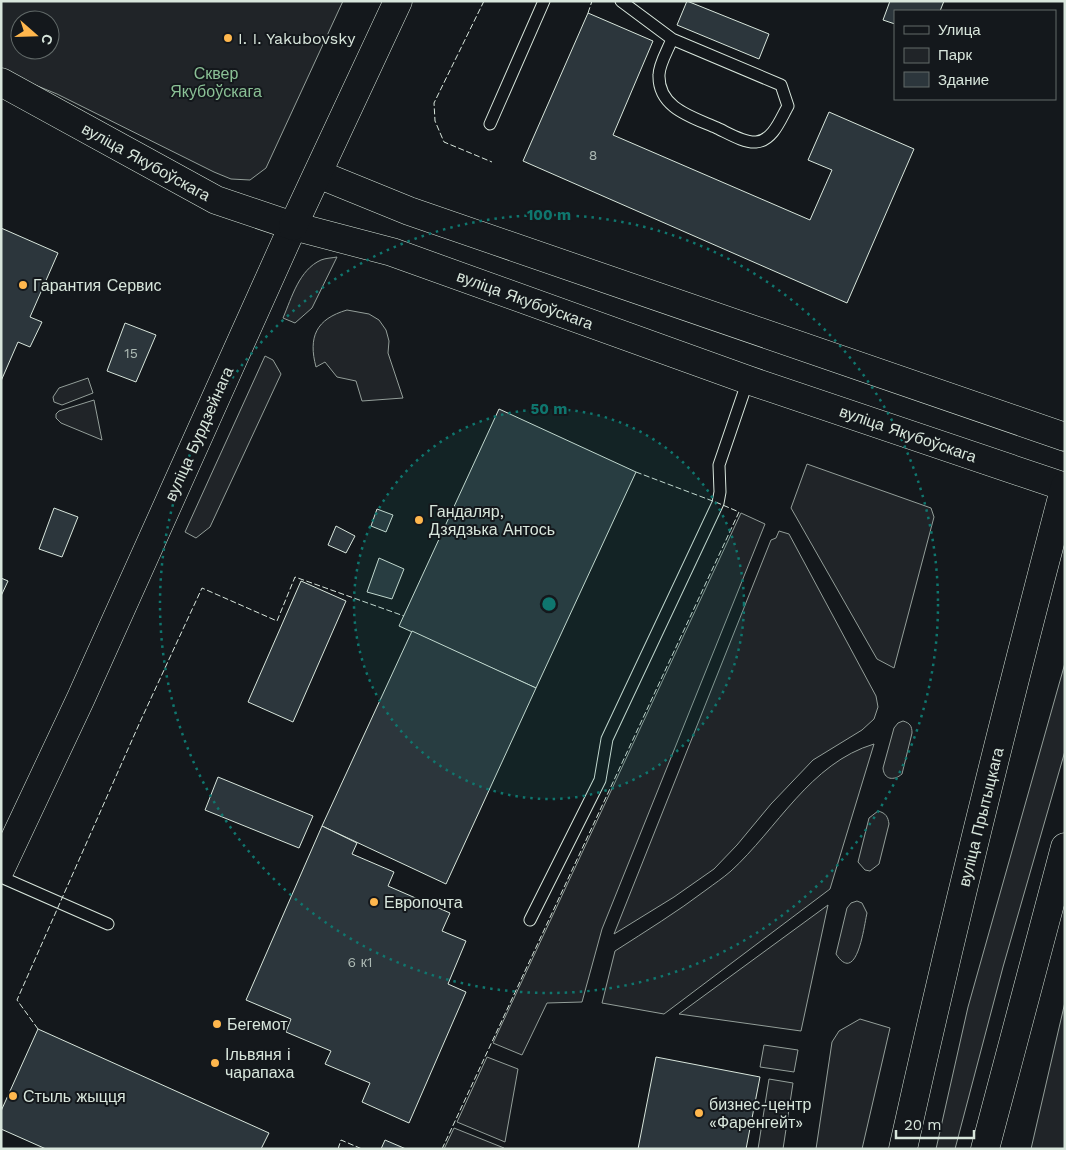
<svg xmlns="http://www.w3.org/2000/svg" width="1066" height="1150" viewBox="0 0 1066 1150" font-family="'Work Sans',sans-serif">
<style>
.green{fill:#202428;stroke:#939e99;fill-rule:evenodd}
.building{fill:#2c363c;stroke:#d8e6dc}
.lines{fill:none;stroke-linecap:round;stroke-linejoin:round}
.service-casing{stroke:#d8e6dc;stroke-width:13}
.tertiary-casing{stroke:#d8e6dc;stroke-width:29}
.secondary-casing{stroke:#d8e6dc;stroke-width:29}
.primary-casing{stroke:#d8e6dc;stroke-width:29}
.service{stroke:#14181c;stroke-width:11}
.tertiary{stroke:#14181c;stroke-width:28}
.secondary{stroke:#14181c;stroke-width:28}
.primary{stroke:#14181c;stroke-width:28}
.fence{stroke:#d8e6dc;stroke-width:1;stroke-dasharray:6 2.5;stroke-linecap:butt}
.ring{fill:none;stroke:#0f766e;stroke-width:2.5;stroke-dasharray:2.5 5}
.poi-dot{fill:#ffb74d;stroke:#14181c;stroke-width:2}
.labels{text-anchor:middle;dominant-baseline:central;stroke-width:4;stroke-linejoin:round;paint-order:stroke}
.number-label{font-size:14px;fill:#adbab4}
.poi-label{font-size:16px;fill:#d8e6dc;stroke:#14181c;text-anchor:start}
.park-label{font-size:16px;fill:#8ac095;stroke:#14181c}
.street-label{font-size:16px;fill:#d8e6dc;stroke:#14181c}
.centre{fill:#0f766e;stroke:#14181c;stroke-width:2.5}
.ring-label{font-size:15px;text-anchor:middle;font-weight:bold;fill:#0f766e;stroke:#14181c;stroke-width:4;stroke-linejoin:round;paint-order:stroke}
</style>
<rect width="100%" height="100%" fill="#14181c"/>
<g class="green">
<path d="M1,1H343L266,168L250,180L231,179L214,172L57,94L1,71ZM20,20H50V50H20Z"/>
<path d="M337,257L312,308L295,323L283,318C292,297 299,270 321,260C326,258 332,258 337,257Z"/>
<path d="M347,310L369,314L379,320L386,330L389,341L388,353L403,398L362,401L356,381L337,377L325,362L316,367C308,337 316,319 347,310Z"/>
<path d="M265,356L273,360L281,374L210,527L196,538L185,532Z"/>
<path d="M88,378L93,393L62,405L54,402L53,397L59,388Z"/>
<path d="M94,400L102,440L61,423L56,418V414L59,411Z"/>
<path d="M807,464L931,508L934,517L894,668L877,659L791,508Z"/>
<path d="M741,513L765,524L602,929L582,1002L547,1003L522,1055L493,1043Z"/>
<path d="M779,531L789,534L876,696L878,707L874,719L862,730L813,760L771,804L737,845L714,869L674,897L614,934L771,540L776,538Z"/>
<path d="M1065,663V751L1003,967L955,1149H936L968,1007Z"/>
<path d="M903,721C910,723 912,726 912,733L902,774C894,781 884,780 883,768L894,728L898,723Z"/>
<path d="M874,744L830,889L664,1014L602,1003L615,951C646,931 677,912 706,890C714,884 723,878 731,871C777,829 810,763 874,744Z"/>
<path d="M878,811C886,813 888,817 889,824L879,864L870,871L865,870L858,862L869,818Z"/>
<path d="M857,901L862,903L867,913C864,926 857,986 836,954L847,908L851,903Z"/>
<path d="M828,905L801,1031L679,1014Z"/>
<path d="M1065,1002V1149H1031Z"/>
<path d="M860,1019L890,1028L862,1149H816L832,1042L839,1031Z"/>
<path d="M764,1045L798,1050L794,1072L760,1067Z"/>
<path d="M487,1057L518,1069L505,1142L457,1122Z"/>
<path d="M769,1079L793,1083L783,1149H758Z"/>
<path d="M454,1128L504,1148V1149H444Z"/>
</g>
<g class="building">
<path d="M687,1L769,34L759,59L677,25Z"/>
<path d="M890,1H944L940,11H895V24L883,20Z"/>
<path d="M588,13L653,41L613,135L810,220L832,170L808,160L829,112L914,149L847,303L523,161Z"/>
<path d="M1,228L58,253L30,317L42,322L30,347L18,342L1,381Z"/>
<path d="M125,323L156,335L136,382L107,371Z"/>
<path d="M499,409L636,472L536,688L399,626Z"/>
<path d="M54,508L78,517L62,557L39,549Z"/>
<path d="M377,509L393,515L386,532L371,526Z"/>
<path d="M336,526L355,536L346,553L328,545Z"/>
<path d="M379,558L404,569L392,599L367,592Z"/>
<path d="M1,578L8,581L1,596Z"/>
<path d="M301,581L346,601L293,722L248,702Z"/>
<path d="M412,631L536,688L446,884L322,826Z"/>
<path d="M218,777L313,816L299,848L205,810Z"/>
<path d="M322,826L357,843L352,854L394,872L388,886L450,913L442,931L466,941L448,984L466,992L409,1123L362,1102L370,1083L325,1064L331,1051L286,1032L291,1019L246,1000Z"/>
<path d="M38,1029L269,1133L261,1149H46L1,1129V1111Z"/>
<path d="M656,1057L760,1077L746,1149H638Z"/>
<path d="M385,1140L406,1149H381Z"/>
</g>
<g class="lines">
<g class="service-casing">
<g id="service">
<path d="M621,1L672,39L781,85L788,106C781,118 773,141 756,142C744,143 728,133 717,128C692,117 658,108 659,75C659,64 668,50 672,39"/>
<path d="M490,124L544,1"/>
<path d="M1,877L108,924"/>
<path d="M530,920L600,780L607,739L718,503L720,492L719,465L748,380"/>
</g>
</g>
<g class="tertiary-casing">
<path id="tertiary" d="M1,868L81,698L293,226"/>
</g>
<g class="secondary-casing">
<g id="secondary">
<path d="M1,82L216,200L293,226L392,252L748,380L1065,487"/>
<path d="M318,174L409,211L1065,437"/>
<path d="M293,226L398,1"/>
</g>
</g>
<g class="primary-casing">
<g id="primary">
<path d="M903,1149C952,927 1007,706 1065,486"/>
<path d="M985,1149L1065,847"/>
</g>
</g>
<use href="#service" class="service"/>
<use href="#tertiary" class="tertiary"/>
<use href="#secondary" class="secondary"/>
<use href="#primary" class="primary"/>
<g class="fence">
<path d="M484,1L434,103L435,121L444,142L492,162"/>
<path d="M588,13L592,1"/>
<path d="M38,1029L17,1000L140,722L202,588L277,621L295,577L404,616"/>
<path d="M338,1149L341,1140L362,1149"/>
<path d="M442,1149L739,512L718,503L636,472"/>
</g>
</g>
<circle cx="549" cy="604" r="195" fill="#0f766e" fill-opacity=".12"/>
<g class="ring">
<circle cx="549" cy="604" r="195"/>
<circle cx="549" cy="604" r="389"/>
</g>
<g class="poi-dot">
<circle cx="228" cy="38" r="5"/>
<circle cx="23" cy="285" r="5"/>
<circle cx="419" cy="520" r="5"/>
<circle cx="374" cy="902" r="5"/>
<circle cx="217" cy="1024" r="5"/>
<circle cx="215" cy="1063" r="5"/>
<circle cx="13" cy="1096" r="5"/>
<circle cx="699" cy="1113" r="5"/>
</g>
<g class="labels">
<g class="number-label">
<text x="593" y="155">8</text>
<text x="131" y="353">15</text>
<text x="360" y="962">6 к1</text>
</g>
<g class="poi-label">
<text x="238" y="38">I. I. Yakubovsky</text>
<text x="33" y="285">Гарантия Сервис</text>
<text x="429" y="511">Гандаляр,<tspan x="429" dy="18">Дзядзька Антось</tspan></text>
<text x="384" y="902">Европочта</text>
<text x="227" y="1024">Бегемот</text>
<text x="225" y="1054">Ільвяня і<tspan x="225" dy="18">чарапаха</tspan></text>
<text x="23" y="1096">Стыль жыцця</text>
<text x="709" y="1104">бизнес-центр<tspan x="709" dy="18">«Фаренгейт»</tspan></text>
</g>
<g class="park-label">
<text x="216" y="73">Сквер<tspan x="216" dy="18">Якубоўскага</tspan></text>
</g>
<g class="street-label">
<text transform="translate(146 162) rotate(29)">вуліца Якубоўскага</text>
<text transform="translate(525 300) rotate(20)">вуліца Якубоўскага</text>
<text transform="translate(199 434) rotate(-66)">вуліца Бурдзейнага</text>
<text transform="translate(908 434) rotate(19)">вуліца Якубоўскага</text>
<text transform="translate(981 817) rotate(-76)">вуліца Прытыцкага</text>
</g>
</g>
<circle cx="549" cy="604" r="8" class="centre"/>
<g class="ring-label">
<text x="549" y="220">100 m</text>
<text x="549" y="414">50 m</text>
</g>
<rect width="1066" height="1150" fill="none" stroke="#d8e6dc" stroke-width="5"/>
<rect x="894" y="10" width="162" height="90" fill="#14181c" stroke="#626a69"/>
<rect x="904" y="26" width="25" height="8" fill="#14181c" stroke="#626a69"/>
<text x="938" y="35" font-size="15" fill="#d8e6dc">Улица</text>
<rect x="904" y="48" width="25" height="15" fill="#202428" stroke="#626a69"/>
<text x="938" y="60" font-size="15" fill="#d8e6dc">Парк</text>
<rect x="904" y="72" width="25" height="15" fill="#2c363c" stroke="#626a69"/>
<text x="938" y="85" font-size="15" fill="#d8e6dc">Здание</text>
<g transform="translate(35 35) rotate(110)"><circle r="24" fill="#14181c" stroke="#626a69"/>
<path d="M0-4L9 19L0 12L-9 19Z" fill="#ffb74d"/>
<text y="-8" font-size="14" font-weight="bold" text-anchor="middle" fill="#d8e6dc">С</text>
</g>
<path d="M896 1130v8h78v-8" fill="none" stroke="#d8e6dc" stroke-width="2.5"/>
<text x="904" y="1130" font-size="15" fill="#d8e6dc" stroke="#14181c" stroke-width="4" paint-order="stroke">20 m</text>
</svg>
